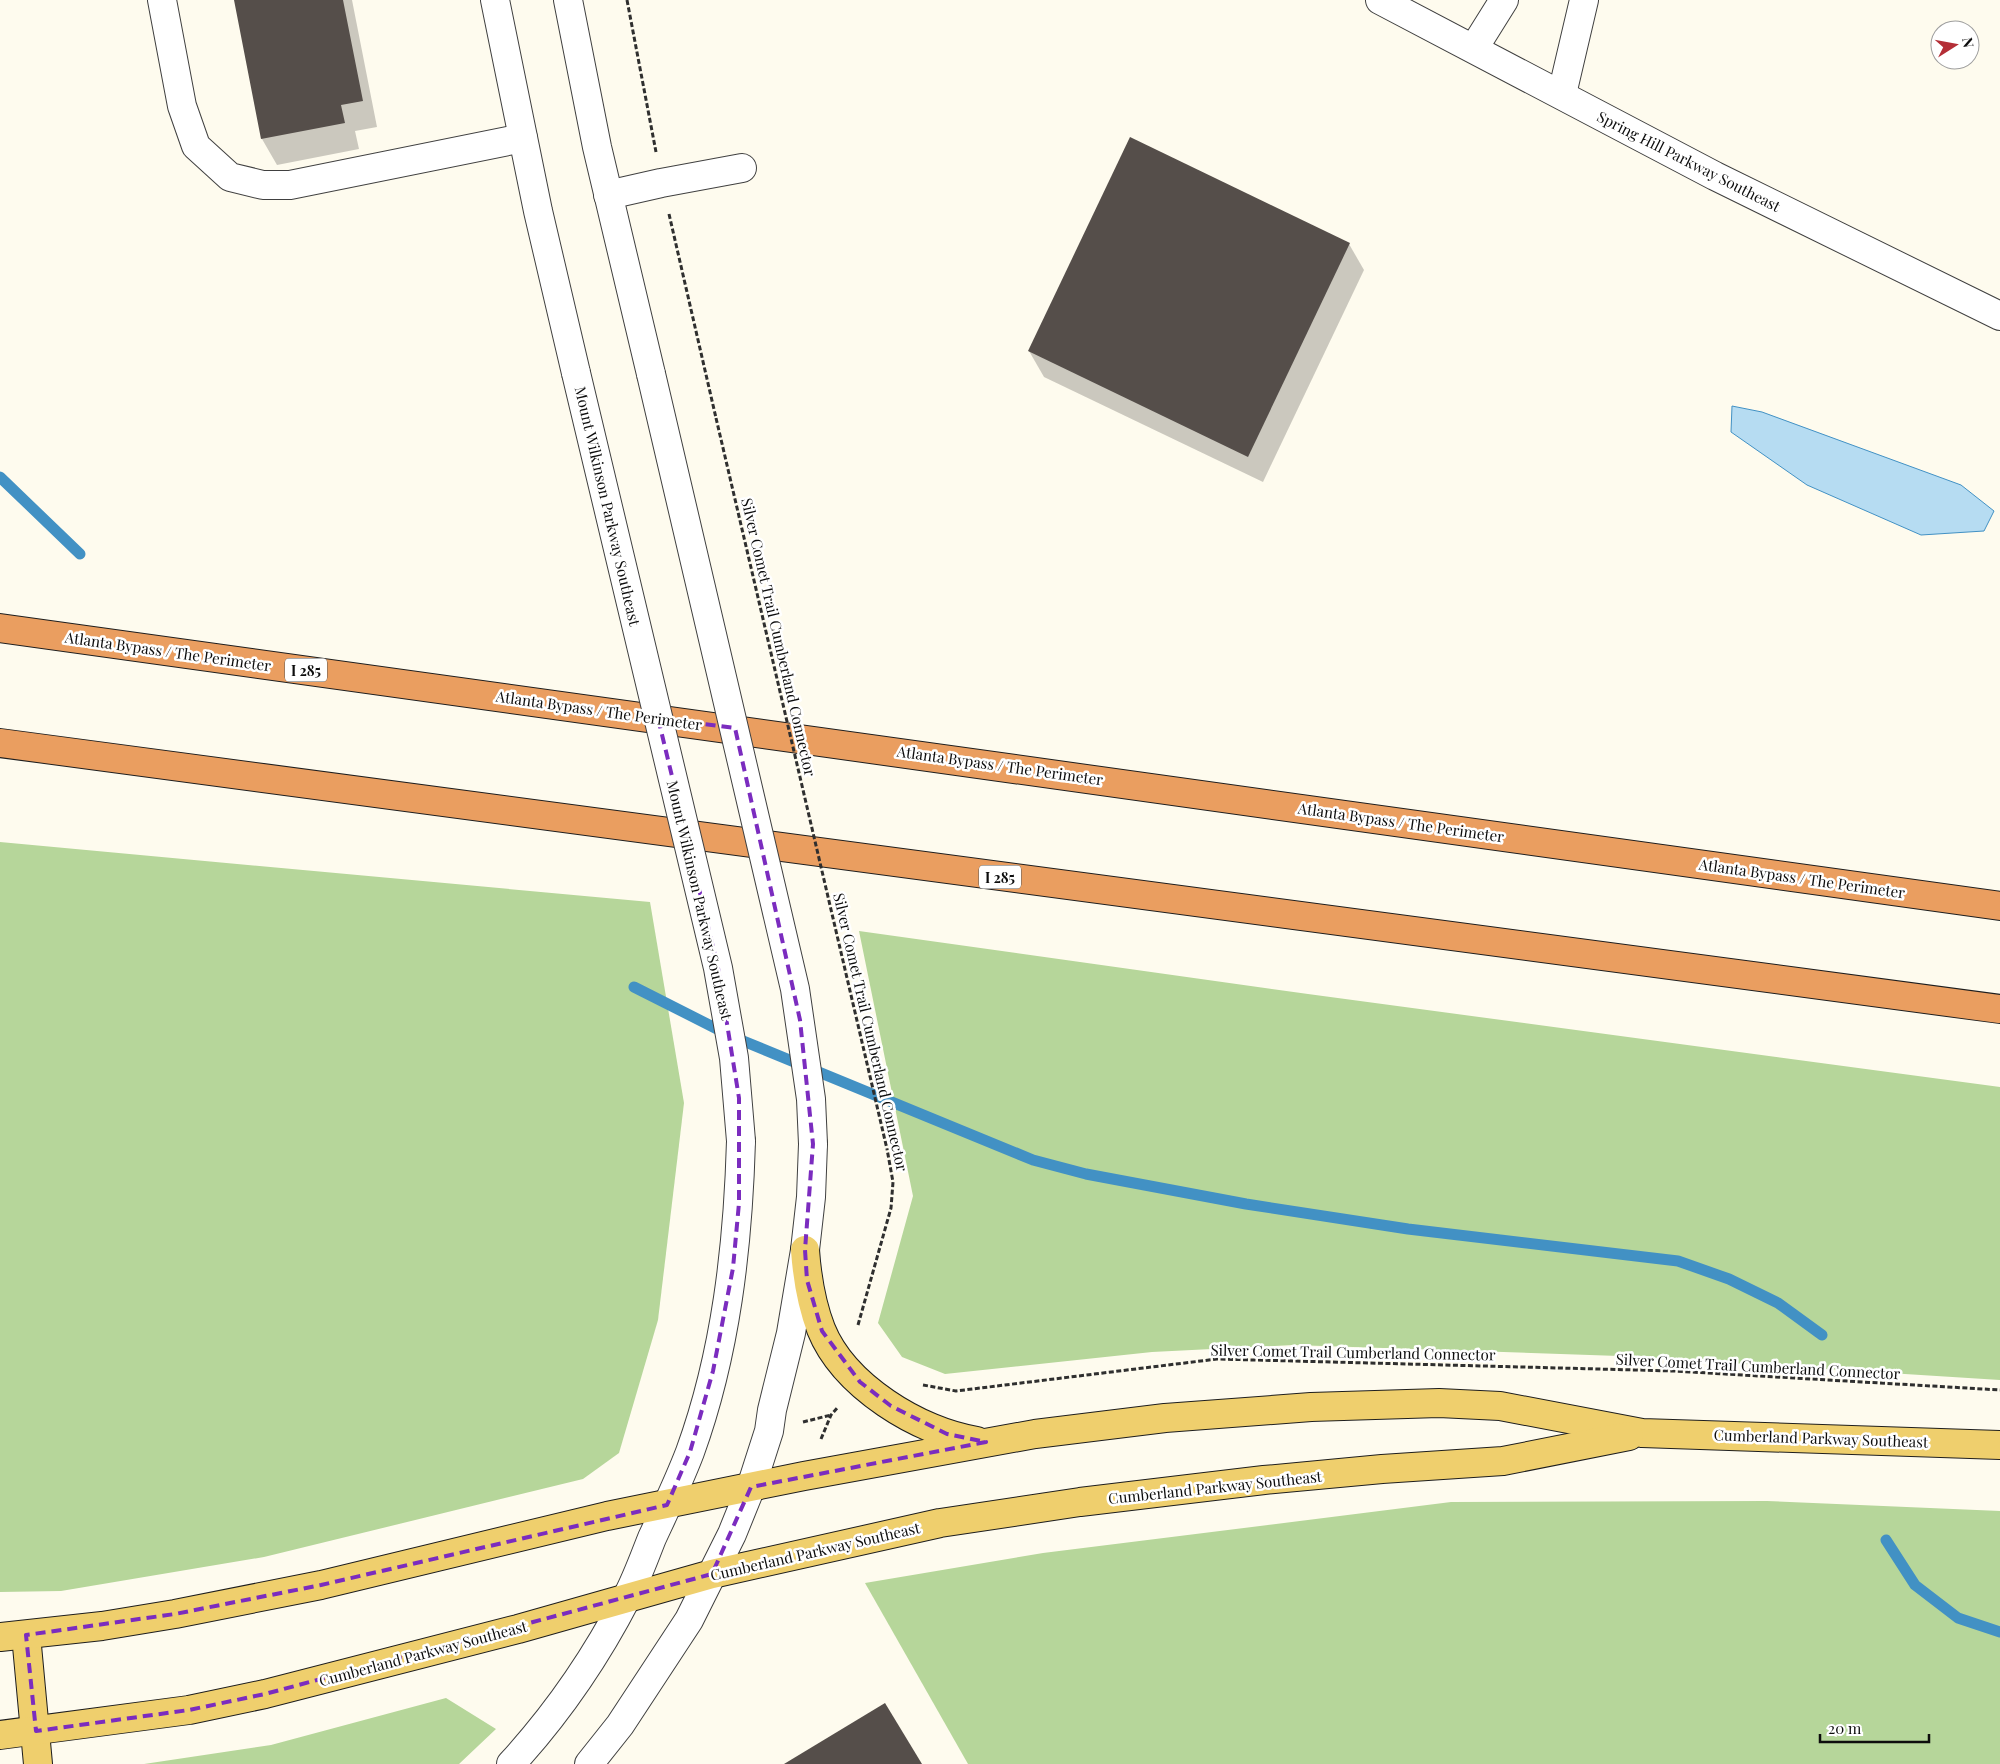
<svg xmlns="http://www.w3.org/2000/svg" width="2000" height="1764" viewBox="0 0 2000 1764" font-family="'Playfair Display',serif">
<style>
.forest{fill:#b6d69a}
.water{fill:#b6dcf2;stroke:#4291c4}
.shadow{fill:#0003}
.lines{fill:none;stroke-linecap:round;stroke-linejoin:round}
.stream{stroke:#4291c4;stroke-width:11}
.building{fill:#554e4a}
.minor-casing{stroke:#404040;stroke-width:30}
.major-casing{stroke:#1e1e1e;stroke-width:30}
.highway-casing{stroke:#1e1e1e;stroke-width:30}
.path{stroke:#2f2f2f;stroke-width:3;stroke-dasharray:5 2.5;stroke-linecap:butt}
.minor{stroke:#fff;stroke-width:28}
.major{stroke:#efcf6d;stroke-width:28}
.highway{stroke:#ea9e60;stroke-width:28}
.minor-bridge-casing{stroke:#404040;stroke-width:30;stroke-linecap:butt}
.path-bridge{stroke:#2f2f2f;stroke-width:3;stroke-dasharray:5 2.5;stroke-linecap:butt}
.minor-bridge{stroke:#fff;stroke-width:28}
.marked{fill:none;stroke:#7b2cbf;stroke-width:4;stroke-dasharray:10 6;stroke-linejoin:round}
.labels{text-anchor:middle;dominant-baseline:central;stroke-width:5;stroke-linejoin:round;paint-order:stroke}
.shield{fill:#fff;stroke:#565656;stroke-width:1}
.shield-label{font-size:14px;font-weight:bold;fill:#0d0d0d}
.street-label{font-size:15px;fill:#0d0d0d;stroke:#fff}
</style>
<rect width="100%" height="100%" fill="#fefbee"/>
<g class="forest">
<path d="M0,842L650,902L684,1103L658,1320L619,1453L583,1479L264,1557L61,1591L0,1592Z"/>
<path d="M859,931L1308,994L2000,1087V1380L1619,1356L1293,1345L1152,1352L945,1374L902,1357L878,1323L913,1196Z"/>
<path d="M1767,1501L2000,1511V1764H968L865,1583L1043,1553L1451,1502Z"/>
<path d="M446,1698L496,1729L459,1764H144L271,1745Z"/>
</g>
<path class="water" d="M1732,406L1762,412L1961,485L1994,511L1984,531L1921,535L1807,485L1731,432Z"/>
<g class="shadow">
<path d="M235,0H352L377,127L355,131L359,149L277,165L262,139Z"/>
<path d="M1349,244L1364,270L1263,482L1044,377L1029,351Z"/>
</g>
<g class="lines">
<g class="stream">
<path d="M0,477L80,554"/>
<path d="M634,987L731,1036L1033,1160L1086,1174L1246,1204L1408,1229L1678,1261L1729,1279L1778,1303L1822,1335"/>
<path d="M1886,1540L1915,1585L1958,1618L2000,1632"/>
</g>
</g>
<g class="building">
<path d="M234,0H343L363,101L341,105L345,123L261,139Z"/>
<path d="M1130,137L1350,243L1248,457L1028,351Z"/>
<path d="M885,1703L922,1764H784Z"/>
</g>
<g class="lines">
<g class="minor-casing">
<g id="minor">
<path d="M162,0L182,106L196,146L230,177L263,185H290L523,138"/>
<path d="M495,0L538,211L576,373"/>
<path d="M568,0L597,147L651,374"/>
<path d="M1380,0L1715,176L2000,316"/>
<path d="M1474,48L1504,0"/>
<path d="M1562,94L1584,0"/>
<path d="M608,195L661,183L742,168"/>
<path d="M511,1764C556,1715 596,1657 627,1597C637,1578 644,1558 652,1538C665,1510 679,1481 690,1452C726,1353 738,1246 741,1141"/>
<path d="M589,1764L620,1725L689,1620L732,1534L751,1487L769,1431L772,1410L791,1333L805,1250L811,1197L813,1144"/>
</g>
</g>
<g class="major-casing">
<g id="major">
<path d="M805,1250C807,1278 811,1303 821,1329C844,1386 919,1432 977,1441"/>
<path d="M26,1635L38,1764"/>
<path d="M0,1637L102,1626L175,1614L321,1585L607,1516L804,1476L1035,1434L1165,1418L1311,1407L1439,1403L1500,1406L1642,1433L2000,1445"/>
<path d="M0,1735L189,1710L265,1694L518,1629L712,1574L940,1523L1080,1502L1264,1480L1382,1469L1503,1461L1629,1436"/>
</g>
</g>
<g class="highway-casing">
<g id="highway">
<path d="M0,628L2000,906"/>
<path d="M0,743L2000,1009"/>
</g>
</g>
<g class="path">
<path d="M627,0L656,152"/>
<path d="M669,214L716,418"/>
<path d="M858,1325L891,1208L893,1182L887,1149"/>
<path d="M923,1385L956,1391L1217,1359L1674,1371L2000,1390"/>
<path d="M803,1422L831,1415"/>
<path d="M821,1439L831,1415L838,1407"/>
</g>
<use href="#minor" class="minor"/>
<use href="#major" class="major"/>
<use href="#highway" class="highway"/>
<g class="minor-bridge-casing">
<g id="minor-bridge">
<path d="M576,373L718,968L734,1058L741,1141"/>
<path d="M651,374L795,989L811,1099L813,1144"/>
</g>
</g>
<path class="path-bridge" d="M716,418L887,1149"/>
<use href="#minor-bridge" class="minor-bridge"/>
</g>
<path class="marked" d="M658,718L735,728L800,1020L813,1144L805,1250L807,1280L822,1331L860,1382L891,1406L947,1434L986,1442L751,1487L712,1574L265,1694L189,1710L36,1731L26,1635L175,1614L321,1585L667,1505L690,1452L713,1371L733,1268L739,1203V1098L718,968Z"/>
<g class="labels">
<g class="shield">
<rect x="285" y="658.5" width="42" height="23" rx="4"/>
<rect x="979" y="865.5" width="42" height="23" rx="4"/>
</g>
<g class="shield-label">
<text x="306" y="670">I 285</text>
<text x="1000" y="877">I 285</text>
</g>
<g class="street-label">
<text transform="translate(1689 161) rotate(27)">Spring Hill Parkway Southeast</text>
<text transform="translate(608 506) rotate(77)">Mount Wilkinson Parkway Southeast</text>
<text transform="translate(779 637) rotate(77)">Silver Comet Trail Cumberland Connector</text>
<text transform="translate(168 651) rotate(8)">Atlanta Bypass / The Perimeter</text>
<text transform="translate(599 710) rotate(8)">Atlanta Bypass / The Perimeter</text>
<text transform="translate(1000 765) rotate(8)">Atlanta Bypass / The Perimeter</text>
<text transform="translate(1401 822) rotate(8)">Atlanta Bypass / The Perimeter</text>
<text transform="translate(1802 878) rotate(8)">Atlanta Bypass / The Perimeter</text>
<text transform="translate(700 900) rotate(77)">Mount Wilkinson Parkway Southeast</text>
<text transform="translate(871 1032) rotate(77)">Silver Comet Trail Cumberland Connector</text>
<text transform="translate(1353 1352) rotate(1)">Silver Comet Trail Cumberland Connector</text>
<text transform="translate(1758 1366) rotate(3)">Silver Comet Trail Cumberland Connector</text>
<text transform="translate(1821 1438) rotate(2)">Cumberland Parkway Southeast</text>
<text transform="translate(1215 1487) rotate(-6)">Cumberland Parkway Southeast</text>
<text transform="translate(815 1551) rotate(-13)">Cumberland Parkway Southeast</text>
<text transform="translate(423 1653) rotate(-15)">Cumberland Parkway Southeast</text>
</g>
</g>
<g transform="translate(1955 45) rotate(79)"><circle r="24" fill="#ffffff" stroke="#9e9e9e"/>
<path d="M0-4L9 19L0 12L-9 19Z" fill="#b42e36"/>
<text y="-8" font-size="14" font-weight="bold" text-anchor="middle" fill="#0d0d0d">N</text>
</g>
<path d="M1820 1734v8h109v-8" fill="none" stroke="#0d0d0d" stroke-width="2.5"/>
<text x="1828" y="1734" font-size="15" fill="#0d0d0d" stroke="#ffffff" stroke-width="4" paint-order="stroke">20 m</text>
</svg>
